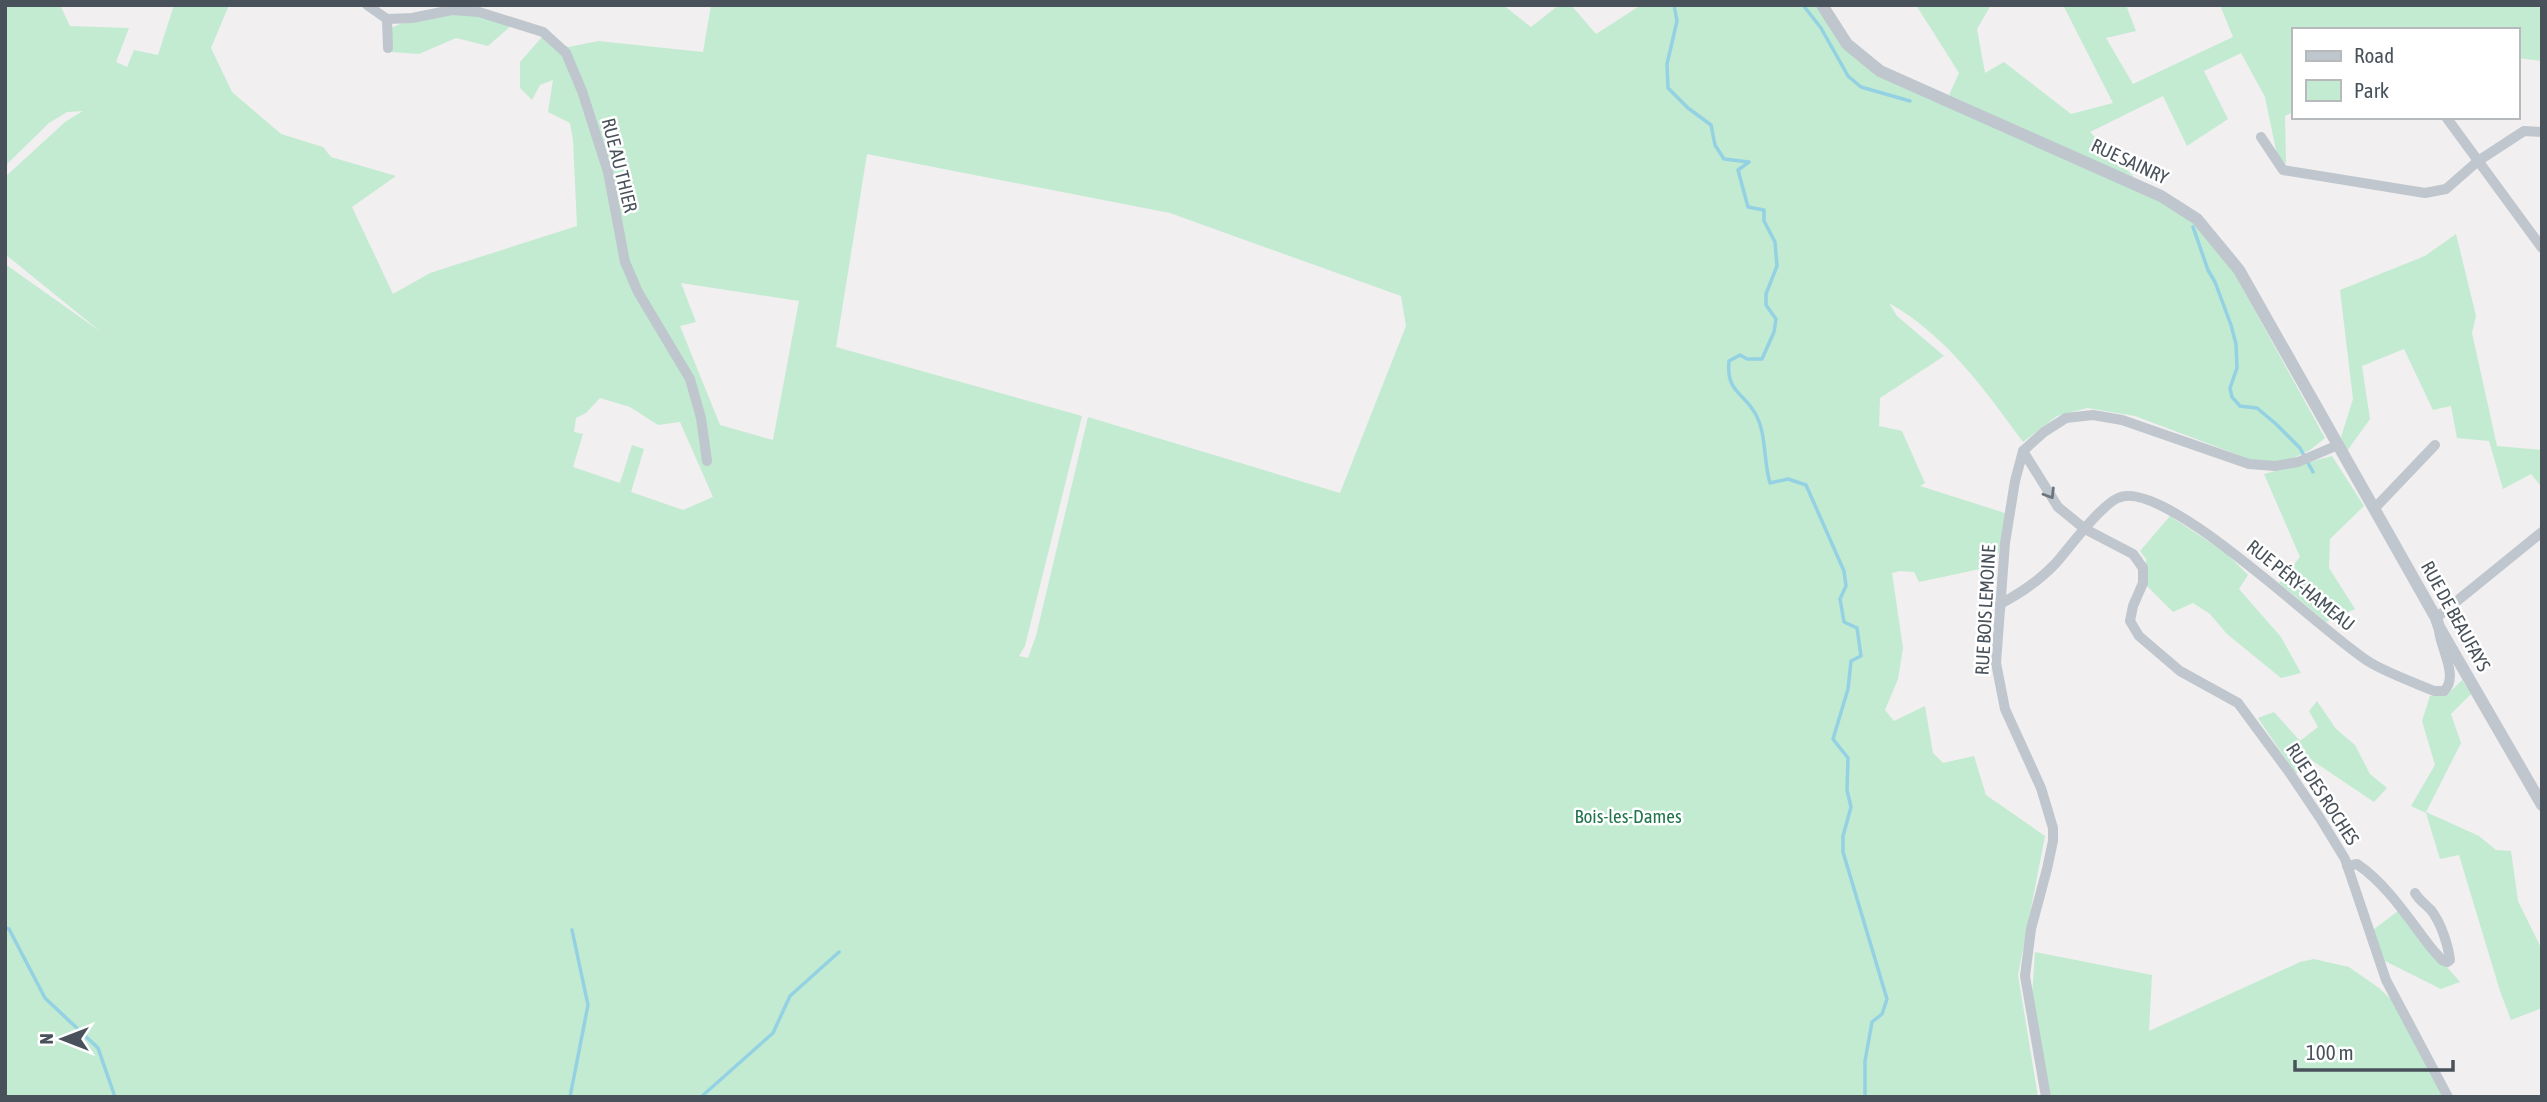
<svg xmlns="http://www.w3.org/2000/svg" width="2547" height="1102" viewBox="0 0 2547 1102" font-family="'Asap Condensed',sans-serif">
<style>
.green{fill:#c2ebd2;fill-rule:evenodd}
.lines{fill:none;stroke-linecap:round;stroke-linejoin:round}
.stream{stroke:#94d1e3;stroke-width:3.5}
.minor{stroke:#bfc6cd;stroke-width:10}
.tertiary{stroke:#bfc6cd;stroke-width:12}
.oneway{stroke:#6c757d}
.labels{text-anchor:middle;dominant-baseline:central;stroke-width:5;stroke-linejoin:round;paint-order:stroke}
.street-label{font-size:19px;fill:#49525b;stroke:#fff}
.park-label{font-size:19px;fill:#21754c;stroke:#fff}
</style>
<rect width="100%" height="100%" fill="#f1efef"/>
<g class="green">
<path d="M5,5H60L70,26L129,28L116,62L127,67L134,50L158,55L174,5H229L211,48L232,92L281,134L323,147L331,157L396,176L352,207L393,294L430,273L577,226L573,140L570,123L548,112L553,80L540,85L532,100L520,88V62L542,37L569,47L598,41L703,52L711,5H1503L1531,27L1559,5H1571L1596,34L1641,5H1822L1847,44L1880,71L2123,179L2197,225L2233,271L2325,438L2310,450L2287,461L2257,462L2135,416L2087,408L2057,416L2023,442C1985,390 1946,335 1889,303L1897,316L1944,356L1880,398L1879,426L1902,431L1925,483L1920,486L2005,513L1999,552L1980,569L1919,582L1914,572L1900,571L1892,573L1903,648L1898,679L1885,710L1894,721L1925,706L1933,753L1943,763L1974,756L1986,795L2045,836L2018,975L2038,1097H5V264L101,332L5,254V177L65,122L83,111L67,112L49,123L5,166ZM867,154L1170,213L1401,296L1406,326L1340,493L1088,417L1036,636L1028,658L1019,656L1025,646L1082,416L836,347ZM681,283L799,301L773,440L720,425L680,326L696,322ZM600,398L630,407L658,425L680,422L713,497L683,510L631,492L644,449L632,445L620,483L573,467L583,434L574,432L576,418L586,413Z"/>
<path d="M1916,5H1991L1977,29L1985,73L2004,62L2071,114L2113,103L2063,5H2126L2136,31L2106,38L2133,84L2233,37L2220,5H2542V61L2517,58V30H2293V112L2285,116L2286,164L2277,155L2265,97L2241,53L2204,71L2228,119L2187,146L2163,96L2090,132L2134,177L2097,163L1949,95L1959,73Z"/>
<path d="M435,9H469L513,24L488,46L456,38L419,54L391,52L393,48L391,28Z"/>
<path d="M2456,234L2476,316L2472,333L2497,446L2542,450V487L2531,474L2503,489L2489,441L2457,438L2451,406L2433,410L2404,349L2362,366L2370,419L2347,451L2341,437L2353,399L2340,290L2425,256Z"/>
<path d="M2332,456L2364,506L2330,539L2329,568L2355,609L2326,622L2279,583L2300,557L2264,474Z"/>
<path d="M2170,516L2226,553L2248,575L2239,589L2281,637L2301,673L2281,678L2227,634L2210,614L2193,603L2173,612L2146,585V559L2140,551Z"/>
<path d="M2462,680L2471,694L2451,714L2461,743L2426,812L2479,836L2496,850L2511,851L2518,901L2542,950V1008L2511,1020L2500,991L2459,855L2440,859L2426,813L2411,806L2435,765L2422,721L2430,696L2448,694Z"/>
<path d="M2317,701L2336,729L2355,745L2370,774L2387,788L2374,802L2310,759L2296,774L2258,718L2274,712L2300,741L2318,727L2309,711Z"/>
<path d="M2398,911L2460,982L2441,989L2383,960L2373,930Z"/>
<path d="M2035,952L2152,975L2149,1031L2300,962L2314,959L2349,967L2379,988L2396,1004L2443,1097H2050L2032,997Z"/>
</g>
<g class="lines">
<g class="stream">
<path d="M1674,5L1677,21L1667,64L1668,88L1688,108L1711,125L1715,145L1724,159L1749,162L1738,170L1748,207L1764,210V221L1775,242L1777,266L1766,294V305L1776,319L1774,332L1762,359H1747L1740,355L1729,361C1726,392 1743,392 1755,413C1767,434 1763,460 1770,483L1788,479L1806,485L1844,571L1846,586L1840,599L1844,622L1857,628L1861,656L1851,661L1848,689L1833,739L1848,758L1847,790L1851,807L1843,836V852L1887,999L1882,1014L1872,1022L1865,1061V1097"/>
<path d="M1803,5L1821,28L1848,76L1861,87L1910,101"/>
<path d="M2193,227L2208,270L2215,282L2231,325L2236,344L2237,368L2230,388L2232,397L2240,406L2257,408L2276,424L2300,448L2313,472"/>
<path d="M5,928L9,929L45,998L98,1048L115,1097"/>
<path d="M570,1097L588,1005L572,930"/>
<path d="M701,1097L773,1033L790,996L839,952"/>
</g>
<g class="minor">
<path d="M367,5L387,19L412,18L452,10L479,12L543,32L566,53L582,91L608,172L625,262L638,292L690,379L701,418L707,461"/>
<path d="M387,19L388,48"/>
<path d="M2446,117L2542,248"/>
<path d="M2261,137L2283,170L2425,193L2446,189L2478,161L2524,131L2542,132"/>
<path d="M2023,451L2058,507L2085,529L2133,554L2143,568V583L2133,606L2130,621L2139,636L2180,671L2238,703L2289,772L2320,818L2345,859L2386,980L2448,1097"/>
<path d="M2374,509L2435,445"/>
<path d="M2000,604C2021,593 2040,580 2056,563C2069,548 2101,505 2118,498C2165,476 2326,637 2371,663C2390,674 2413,682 2434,691H2444C2459,677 2441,649 2439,631"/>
<path d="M2436,618L2542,532"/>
<path d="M2347,866L2357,864C2388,885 2410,921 2433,950L2442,960L2447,962L2450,960C2448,944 2441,923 2431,910C2425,904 2419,900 2415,893"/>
<path d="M2046,1097L2025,976L2031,929L2047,869L2053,841V828L2041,788L2005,709L1996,663L2005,543L2015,481L2023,451L2044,432L2066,418L2093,415L2122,420L2249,464L2275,466L2298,462L2338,445"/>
</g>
<path class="tertiary" d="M1822,5L1847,44L1880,71L2161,196L2197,219L2239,270L2436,618L2439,627L2542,805"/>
</g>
<defs><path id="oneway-chevron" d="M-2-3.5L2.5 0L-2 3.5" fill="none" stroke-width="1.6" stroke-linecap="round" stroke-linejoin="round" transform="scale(1.75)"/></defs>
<use class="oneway" href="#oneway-chevron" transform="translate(2050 494) rotate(58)"/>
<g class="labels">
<g class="street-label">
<text transform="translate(2130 161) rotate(25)">RUE SAINRY</text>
<text transform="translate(620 165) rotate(76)">RUE AU THIER</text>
<text transform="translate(2301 585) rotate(39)">RUE PÉRY-HAMEAU</text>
<text transform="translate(1985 610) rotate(-87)">RUE BOIS LEMOINE</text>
<text transform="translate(2456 616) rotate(61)">RUE DE BEAUFAYS</text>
<text transform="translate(2323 794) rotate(57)">RUE DES ROCHES</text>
</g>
<g class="park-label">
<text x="1628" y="816">Bois-les-Dames</text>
</g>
</g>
<rect width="2547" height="1102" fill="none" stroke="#49525b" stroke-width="14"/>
<rect x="2292" y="28" width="228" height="91" fill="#ffffff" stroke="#b6babd" stroke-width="2"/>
<rect x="2306" y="51" width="35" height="10" fill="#bfc6cd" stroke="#b6babd" stroke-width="2"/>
<text x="2354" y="63" font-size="21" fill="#49525b">Road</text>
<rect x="2306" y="80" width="35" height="21" fill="#c2ebd2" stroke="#b6babd" stroke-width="2"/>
<text x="2354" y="98" font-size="21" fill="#49525b">Park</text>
<g transform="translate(63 1039) rotate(270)" stroke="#ffffff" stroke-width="5" paint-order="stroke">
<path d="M0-5L12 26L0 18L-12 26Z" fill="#49525b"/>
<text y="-10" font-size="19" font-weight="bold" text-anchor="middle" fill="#49525b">N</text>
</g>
<path d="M2295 1060v10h158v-10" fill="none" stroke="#49525b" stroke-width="3.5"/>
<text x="2306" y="1060" font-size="21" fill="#49525b" stroke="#ffffff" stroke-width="5" paint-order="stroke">100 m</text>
</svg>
